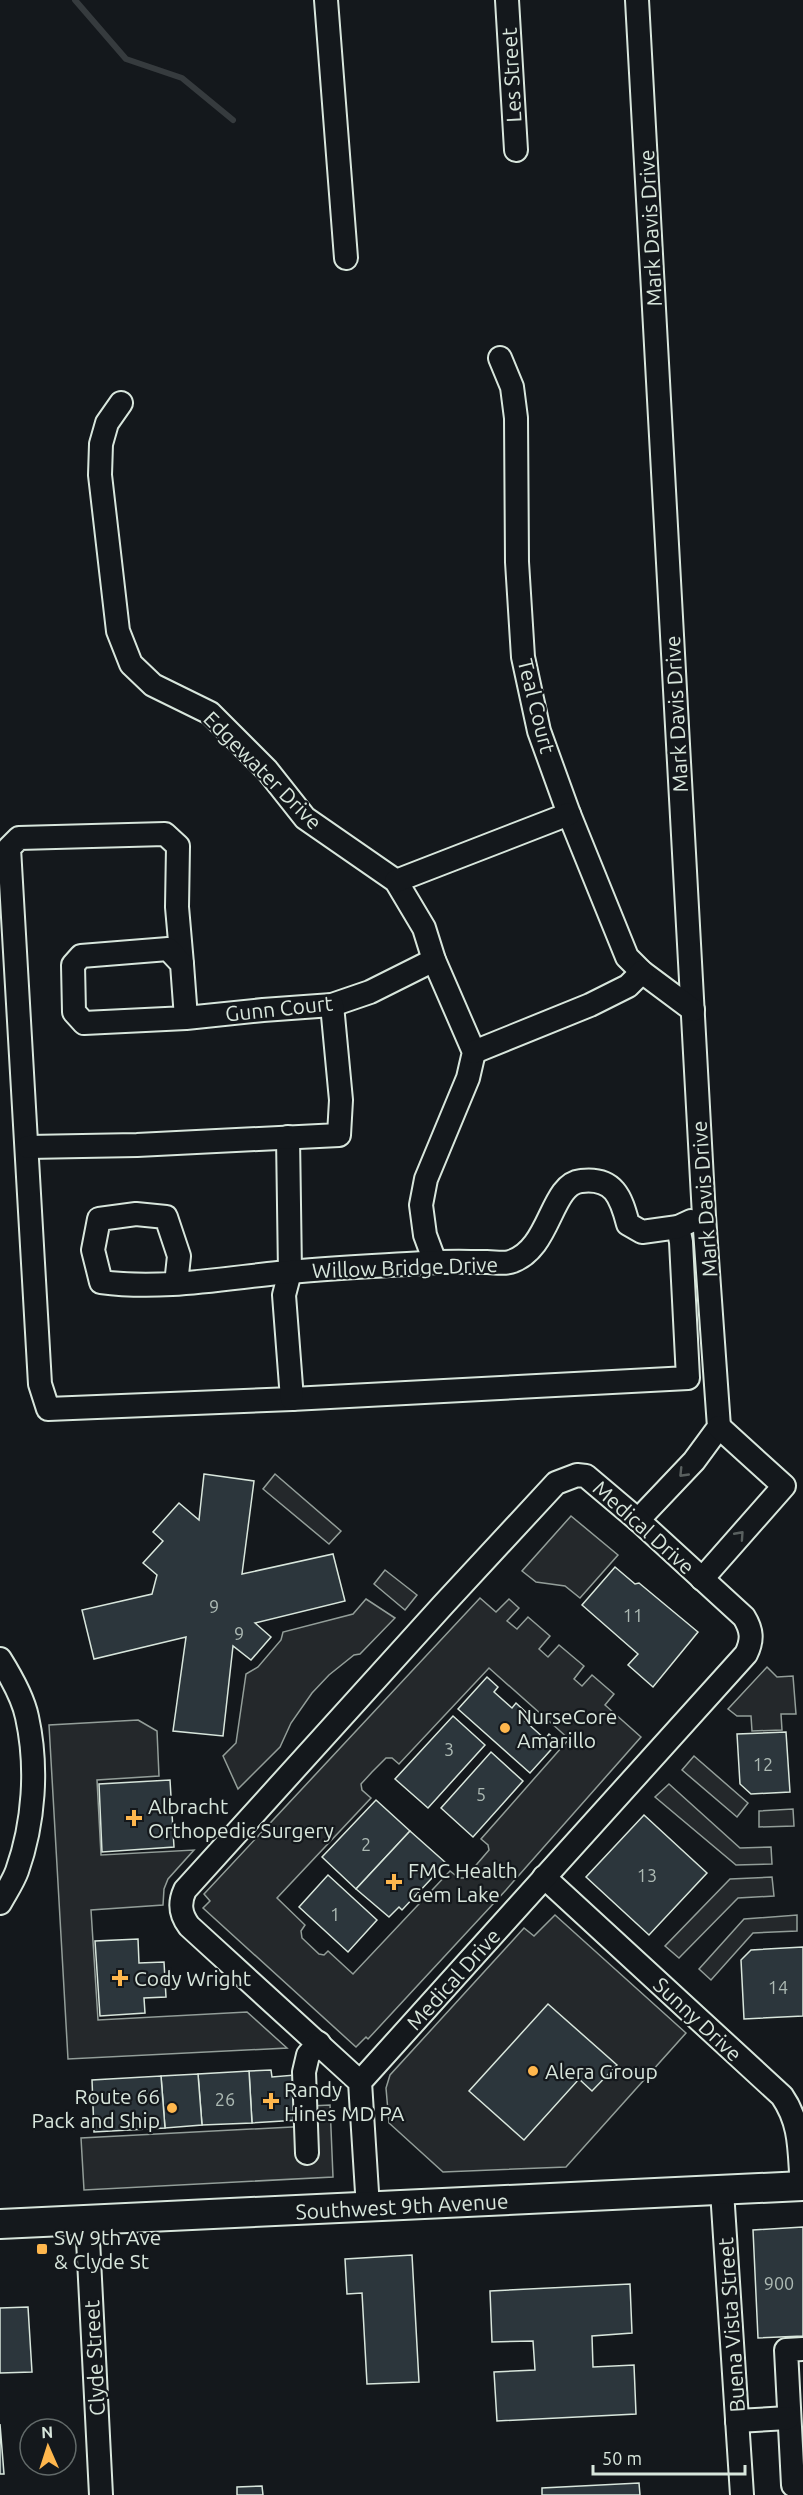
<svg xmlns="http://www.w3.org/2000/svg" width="803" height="2495" viewBox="0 0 803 2495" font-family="Ubuntu,sans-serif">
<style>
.parking{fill:#24282b;stroke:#939e99;stroke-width:1.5;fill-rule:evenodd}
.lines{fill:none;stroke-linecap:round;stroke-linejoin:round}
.stream{stroke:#363b3e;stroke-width:6}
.building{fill:#2c363c;stroke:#d8e6dc;stroke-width:1.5}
.minor-casing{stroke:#d8e6dc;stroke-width:26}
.major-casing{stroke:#d8e6dc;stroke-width:32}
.minor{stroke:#14181c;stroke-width:22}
.major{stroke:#14181c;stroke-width:28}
.oneway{stroke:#59605f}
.poi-dot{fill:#ffb74d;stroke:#14181c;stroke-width:2}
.labels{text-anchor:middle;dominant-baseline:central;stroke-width:4.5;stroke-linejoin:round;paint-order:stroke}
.number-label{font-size:18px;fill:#adbab4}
.street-label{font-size:21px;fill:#d8e6dc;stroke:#14181c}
.poi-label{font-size:21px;fill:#d8e6dc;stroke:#14181c;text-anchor:start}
</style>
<rect width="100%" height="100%" fill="#14181c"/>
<g class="parking">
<path d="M275,1474L341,1531L329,1544L263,1489Z"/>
<path d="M571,1516L618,1555L580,1598L565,1586L536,1582L522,1571Z"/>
<path d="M385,1570L417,1595L405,1610L374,1584Z"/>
<path d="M480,1598L496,1612L509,1599L519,1608L507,1621L517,1629L528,1617L550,1636L539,1649L548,1657L559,1645L584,1666L574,1679L582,1686L592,1675L614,1694L605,1705L641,1737L506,1890L368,2039L366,2037L356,2047L203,1908L210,1901L204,1894ZM489,1668L569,1739L481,1839L488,1845L489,1850L477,1864L464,1878H459L450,1871L353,1974L328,1951L324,1955L319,1954L302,1938L301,1931L305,1925L277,1898L371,1798L362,1790L361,1784L372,1772L386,1758H392L399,1764Z"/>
<path d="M366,1599L395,1618L360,1654L354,1655L329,1675L312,1693L291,1723L280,1747L238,1789L223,1756L236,1743L246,1674L258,1667L281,1640L283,1632L353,1614Z"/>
<path d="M767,1667L777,1677L793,1676L796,1714H781L782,1730L752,1731L751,1716H737L728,1709Z"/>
<path d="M138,1720L157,1731L159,1776L97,1780L101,1855L194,1850L168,1879L164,1889L163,1905L91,1910L98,2020L247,2012L287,2048L68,2059L49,1725Z"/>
<path d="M694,1756L748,1803L737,1817L682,1770Z"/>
<path d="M669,1784L740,1848L771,1847L772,1864L736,1865L655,1797Z"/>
<path d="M793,1809L794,1826L759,1827V1811Z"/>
<path d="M772,1877L774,1896L738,1898L679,1958L665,1946L730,1879Z"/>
<path d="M555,1915L686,2033L566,2167L443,2172L389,2123L386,2088L390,2075L524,1928L534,1936Z"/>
<path d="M797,1915V1931L753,1933L711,1980L699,1969L744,1919Z"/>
<path d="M330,2105L333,2177L84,2190L81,2138L311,2126L310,2106Z"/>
</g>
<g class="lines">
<path class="stream" d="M75,0L126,59L182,78L233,120"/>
</g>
<g class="building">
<path d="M204,1474L254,1481L242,1574L333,1554L345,1601L255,1623L271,1637L251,1660L233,1646L223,1736L173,1731L186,1637L94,1659L82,1610L152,1594L157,1575L143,1563L163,1541L153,1532L179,1503L199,1520Z"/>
<path d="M615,1567L635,1584L639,1583L698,1632L653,1687L628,1665L638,1654L582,1605Z"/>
<path d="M487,1677L498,1687L494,1692L512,1708L516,1703L530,1716L525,1721L545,1739L549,1734L558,1742L530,1773L458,1709Z"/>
<path d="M453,1716L485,1745L428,1808L395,1779Z"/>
<path d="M786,1732L790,1792L751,1794L740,1784L737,1734Z"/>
<path d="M491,1752L523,1781L473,1837L441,1808Z"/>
<path d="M170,1780L174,1847L102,1852L99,1784Z"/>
<path d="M376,1800L410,1831L356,1889L322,1857Z"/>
<path d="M644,1815L707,1873L649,1935L586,1877Z"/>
<path d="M410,1831L446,1863L402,1910L399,1907L389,1917L356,1889Z"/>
<path d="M328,1875L377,1920L348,1952L299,1907Z"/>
<path d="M138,1939L139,1963L164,1962L166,1997L144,1998L145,2013L100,2016L95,1941Z"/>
<path d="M803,1947V2016L744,2019L741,1960L751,1950Z"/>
<path d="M548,2004L617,2065L592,2091L579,2079L524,2140L469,2091Z"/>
<path d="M271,2070L272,2077L295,2075L299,2120L252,2123L249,2071Z"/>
<path d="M249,2071L252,2123L202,2125L198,2074Z"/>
<path d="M198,2074L202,2125L165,2128L161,2076Z"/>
<path d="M161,2076L165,2128L94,2132L92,2080Z"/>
<path d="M803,2227V2336L758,2338L753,2230Z"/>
<path d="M412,2255L419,2382L367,2384L362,2293L347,2294L345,2259Z"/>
<path d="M630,2284L632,2333L592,2336L593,2367L634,2365L636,2414L497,2421L494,2372L535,2370L533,2341L492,2342L490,2291Z"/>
<path d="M28,2307L32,2372L0,2373V2308Z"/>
<path d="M0,2424L4,2474H0Z"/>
<path d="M639,2483L640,2495H542V2488Z"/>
<path d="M262,2486L263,2495H237V2487Z"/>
</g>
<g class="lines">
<g class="minor-casing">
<g id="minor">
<path d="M326,0L346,258"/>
<path d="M507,0L516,150"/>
<path d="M637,0L704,1216L719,1427L694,1461L638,1520"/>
<path d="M500,358L512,387L516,418L517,562L523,657L539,731L569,814L627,957L642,972L693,1010"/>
<path d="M121,403L107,423L101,444L100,475L118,631L131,664L153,685L210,713L267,770L305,818L396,881L424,928L434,960L474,1052L468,1078L426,1179L421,1205L425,1235L435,1262"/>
<path d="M396,881L569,814"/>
<path d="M182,964L177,907L178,846L165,834L19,838L9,848L40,1384L48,1409L292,1399L688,1378L681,1242L678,1227"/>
<path d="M186,1018L182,964L168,949L81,956L73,965L74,1012L84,1023L186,1018L263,1010L332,1005L370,992L434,960"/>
<path d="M474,1052L590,1005L628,986L642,972"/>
<path d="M288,1137L290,1272L284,1295L292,1399"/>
<path d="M28,1147L137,1145L339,1135L341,1100L332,1005"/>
<path d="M176,1284L179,1256L166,1217L136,1214L99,1219L93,1250L101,1282C160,1290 220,1279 278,1273C326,1268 375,1266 423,1263C444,1261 466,1262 487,1262C494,1262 503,1264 510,1262C551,1250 550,1184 581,1181C614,1177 621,1197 628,1224L642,1232L678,1227L691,1221"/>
<path d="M702,1579L784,1486L719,1427"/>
<path d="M0,1659C10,1675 23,1697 27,1717C38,1767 34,1823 17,1871C13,1882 6,1892 0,1903"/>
<path d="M544,1877L782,2096C802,2125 799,2153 802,2187"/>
<path d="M360,2082L189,1926C180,1914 179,1903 185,1890L443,1605L556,1483L577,1475L586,1476L638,1520L744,1617C752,1630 753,1640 746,1654L360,2082L368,2208"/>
<path d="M307,2153L304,2072L308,2055L319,2043"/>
<path d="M722,2191L742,2495"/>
<path d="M87,2220L101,2495"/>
<path d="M803,2349L786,2350L793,2485H803"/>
<path d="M737,2421L788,2418"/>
</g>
</g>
<g class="major-casing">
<path id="major" d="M0,2224L803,2186"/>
</g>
<use href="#minor" class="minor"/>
<use href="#major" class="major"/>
</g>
<defs><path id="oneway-chevron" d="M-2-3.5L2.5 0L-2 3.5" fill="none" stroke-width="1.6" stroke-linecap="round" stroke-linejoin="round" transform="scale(1.5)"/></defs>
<g class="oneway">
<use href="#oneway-chevron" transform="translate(683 1473) rotate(134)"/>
<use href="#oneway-chevron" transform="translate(740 1535) rotate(-48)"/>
</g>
<g class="poi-dot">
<circle cx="505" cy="1728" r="6"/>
<path d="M131 1809h6v6h6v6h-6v6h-6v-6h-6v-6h6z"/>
<path d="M391 1873h6v6h6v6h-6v6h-6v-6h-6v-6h6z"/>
<path d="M117 1969h6v6h6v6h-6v6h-6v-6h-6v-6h6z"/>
<circle cx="533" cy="2071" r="6"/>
<path d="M268 2092h6v6h6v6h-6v6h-6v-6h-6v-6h6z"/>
<circle cx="172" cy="2108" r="6"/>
<rect x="36" y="2243" width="12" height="12" rx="3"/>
</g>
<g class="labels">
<g class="number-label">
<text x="214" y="1606">9</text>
<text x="633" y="1615">11</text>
<text x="239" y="1633">9</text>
<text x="449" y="1749">3</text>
<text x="763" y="1764">12</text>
<text x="481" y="1794">5</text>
<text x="366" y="1844">2</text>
<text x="647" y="1875">13</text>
<text x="335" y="1914">1</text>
<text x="778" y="1987">14</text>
<text x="225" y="2099">26</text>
<text x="779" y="2283">900</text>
</g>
<g class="street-label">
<text transform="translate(511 75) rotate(-93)">Les Street</text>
<text transform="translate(650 228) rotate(-93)">Mark Davis Drive</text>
<text transform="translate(537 706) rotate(76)">Teal Court</text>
<text transform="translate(676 714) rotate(-93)">Mark Davis Drive</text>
<text transform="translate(263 770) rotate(45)">Edgewater Drive</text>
<text transform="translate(279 1008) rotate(-6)">Gunn Court</text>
<text transform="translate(704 1199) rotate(-94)">Mark Davis Drive</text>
<text transform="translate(405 1267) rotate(-2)">Willow Bridge Drive</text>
<text transform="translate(644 1527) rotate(42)">Medical Drive</text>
<text transform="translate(453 1979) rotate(-48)">Medical Drive</text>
<text transform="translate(698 2019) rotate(43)">Sunny Drive</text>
<text transform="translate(402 2206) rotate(-3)">Southwest 9th Avenue</text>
<text transform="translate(731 2325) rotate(-94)">Buena Vista Street</text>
<text transform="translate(94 2358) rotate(-93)">Clyde Street</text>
</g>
<g class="poi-label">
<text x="517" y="1716">NurseCore<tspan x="517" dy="24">Amarillo</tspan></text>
<text x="148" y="1806">Albracht<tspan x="148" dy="24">Orthopedic Surgery</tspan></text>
<text x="408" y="1870">FMC Health<tspan x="408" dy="24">Gem Lake</tspan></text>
<text x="134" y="1978">Cody Wright</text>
<text x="545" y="2071">Alera Group</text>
<text x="284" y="2089">Randy<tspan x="284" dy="24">Hines MD PA</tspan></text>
<text x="160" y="2096" text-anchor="end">Route 66<tspan x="160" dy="24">Pack and Ship</tspan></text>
<text x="54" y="2237">SW 9th Ave<tspan x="54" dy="24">&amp; Clyde St</tspan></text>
</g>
</g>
<g transform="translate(48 2447) rotate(357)"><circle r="28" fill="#14181c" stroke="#626a69" stroke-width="1.5"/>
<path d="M0-4.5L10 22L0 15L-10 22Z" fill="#ffb74d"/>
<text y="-9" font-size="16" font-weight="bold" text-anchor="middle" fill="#d8e6dc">N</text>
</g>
<path d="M593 2465v9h152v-9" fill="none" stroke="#d8e6dc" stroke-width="3"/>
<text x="602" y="2465" font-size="18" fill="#d8e6dc" stroke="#14181c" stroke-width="4.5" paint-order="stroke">50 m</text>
</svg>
